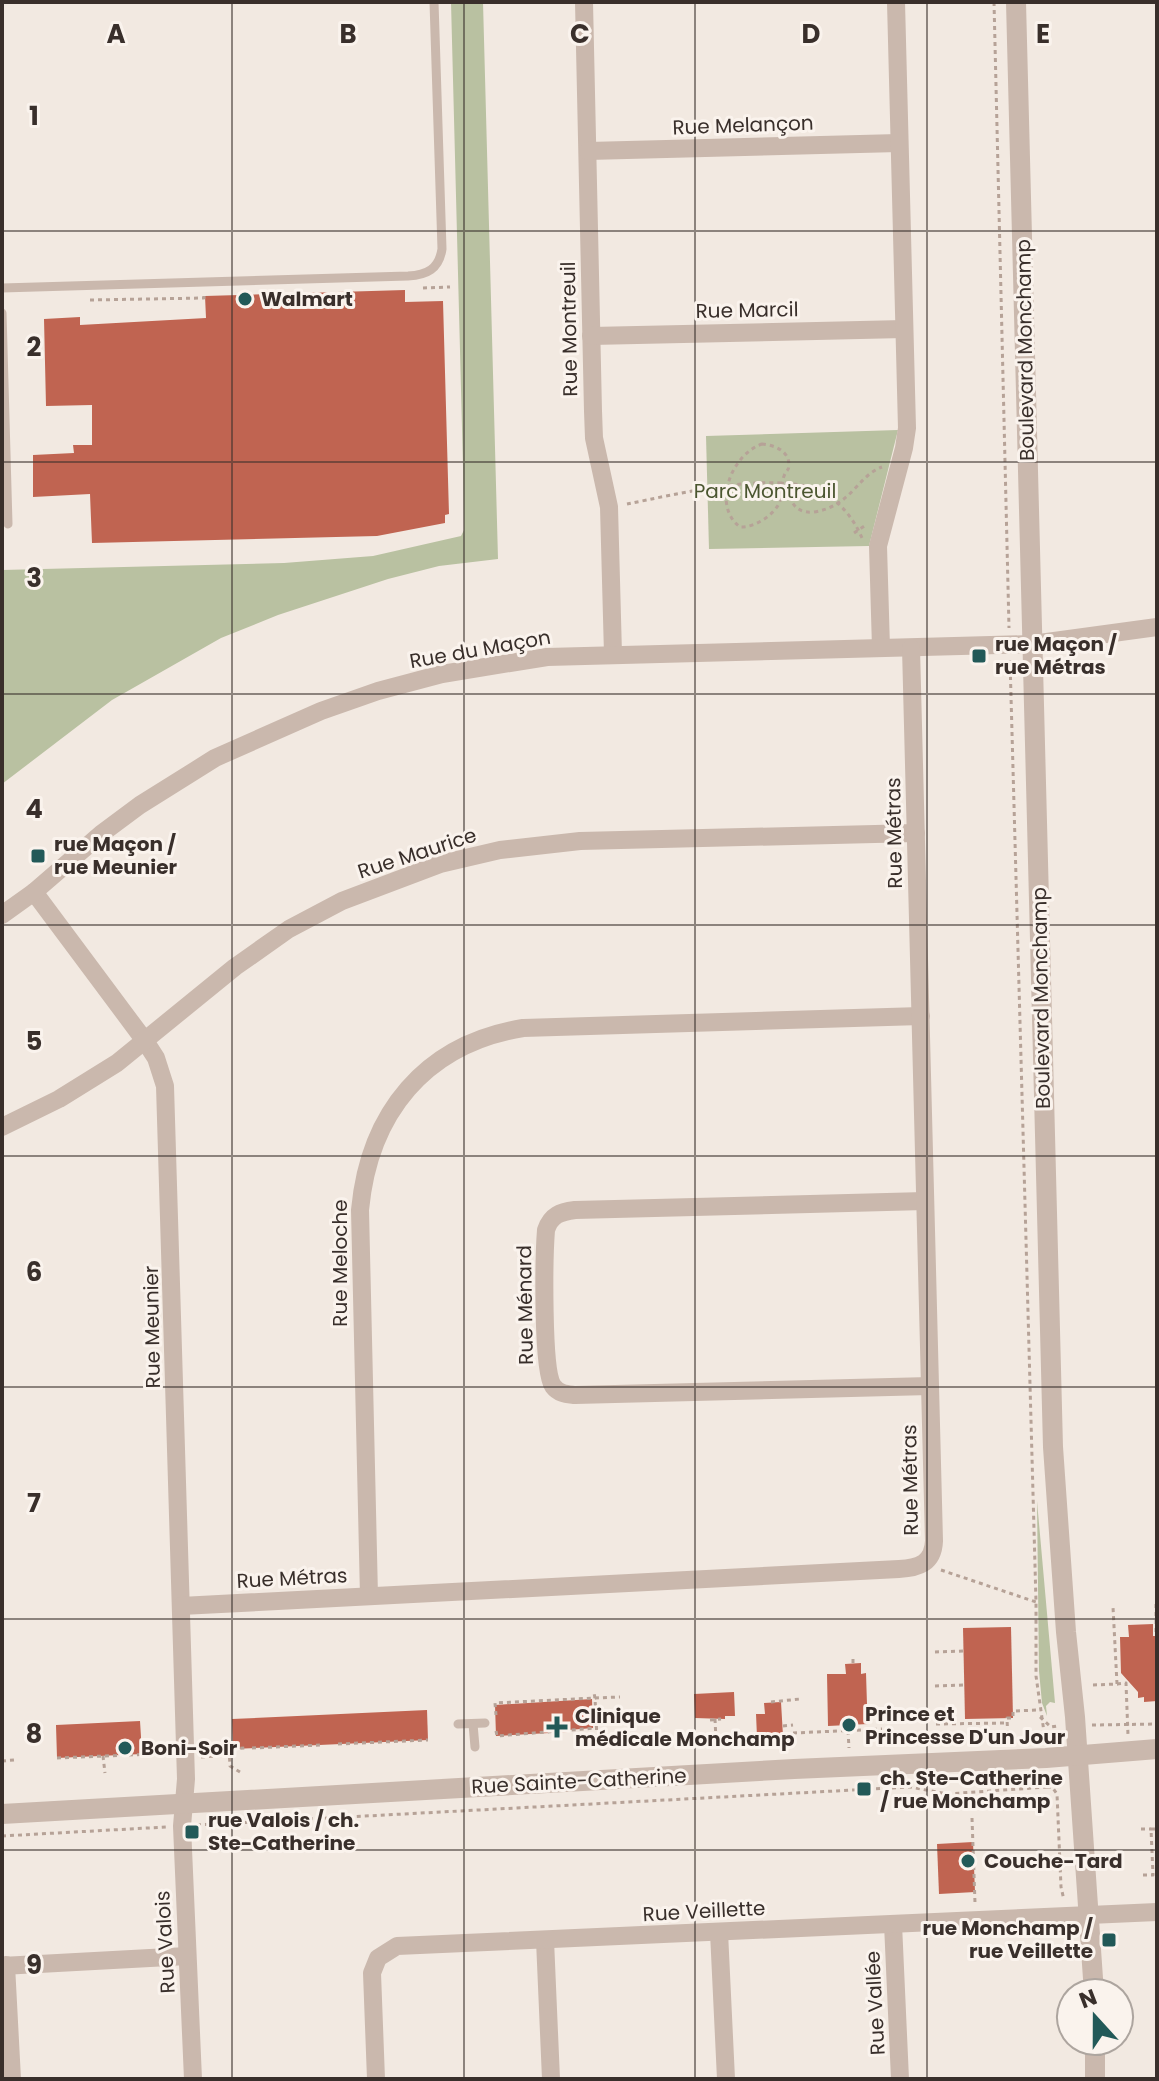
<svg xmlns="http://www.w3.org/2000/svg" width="1159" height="2081" viewBox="0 0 1159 2081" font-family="Poppins,sans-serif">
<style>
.green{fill:#b9c1a1}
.building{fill:#c06451}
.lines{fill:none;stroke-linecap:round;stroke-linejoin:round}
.path{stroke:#b6a297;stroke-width:3;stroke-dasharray:4 4;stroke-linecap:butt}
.service{stroke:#cab8ad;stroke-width:9}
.minor{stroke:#cab8ad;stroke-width:18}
.tertiary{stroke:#cab8ad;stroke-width:20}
.grid{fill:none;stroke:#392f2b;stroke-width:2;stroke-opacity:0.55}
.poi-dot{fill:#225958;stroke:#faf3ed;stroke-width:3}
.labels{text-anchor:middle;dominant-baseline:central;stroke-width:6;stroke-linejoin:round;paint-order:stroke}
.street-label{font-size:20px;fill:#392f2b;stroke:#faf3ed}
.poi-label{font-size:20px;font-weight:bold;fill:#392f2b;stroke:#faf3ed;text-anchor:start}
.park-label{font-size:20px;fill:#4b5630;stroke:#faf3ed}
.grid-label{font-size:26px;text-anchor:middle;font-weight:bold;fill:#392f2b;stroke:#faf3ed;stroke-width:6;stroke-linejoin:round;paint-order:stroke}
</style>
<rect width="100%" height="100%" fill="#f2e9e1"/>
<g class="green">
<path d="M451,2H483L498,559L439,566L388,579L278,615L221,638L112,700L2,784V570L284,563L373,556L461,536L464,530L463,467Z"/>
<path d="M898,430L869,546L709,549L706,436Z"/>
<path d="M1037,1501L1055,1703L1050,1702L1046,1706L1047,1716L1042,1703L1039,1671Z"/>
</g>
<g class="building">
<path d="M405,290V302L443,301L449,514L445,515V523L377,536L92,543L90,494L33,497V455L74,453L73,445H92V405L46,406L44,319L80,317V325L206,318L205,296Z"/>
<path d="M1153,1624V1636H1157V1701L1144,1702V1697L1138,1698V1692L1121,1673L1120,1637H1129L1128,1625Z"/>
<path d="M1011,1627L1013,1718L965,1719L963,1628Z"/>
<path d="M861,1663V1674L866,1673L867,1705H874V1718H868V1724L828,1726L827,1674H846L845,1664Z"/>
<path d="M734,1692L735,1716H725V1719L695,1718L694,1694Z"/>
<path d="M592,1699L593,1728L568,1730V1732L496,1736L495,1705Z"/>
<path d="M781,1702L783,1736L757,1737L756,1714H765L764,1703Z"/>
<path d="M427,1710L428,1740L233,1749L232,1719Z"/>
<path d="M140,1721L142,1754L57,1758L56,1725Z"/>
<path d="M973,1842L975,1892L939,1894L937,1844Z"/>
</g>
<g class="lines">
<g class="path">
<path d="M994,2L1009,628"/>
<path d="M423,288L450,287"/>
<path d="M90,300L204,298V295"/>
<path d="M762,444C773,445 789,450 789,465C789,471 786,470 784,476C781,484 783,493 780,501C775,515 754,528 740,527C711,505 732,454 762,444Z"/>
<path d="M781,497H790C794,509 802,513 814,512C852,506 857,476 882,467"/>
<path d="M627,504C678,494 754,475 805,486C832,492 852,514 862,538"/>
<path d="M854,533L866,525"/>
<path d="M1010,660L1036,1602V1676L1045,1739"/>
<path d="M941,1570L1036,1602"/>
<path d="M1156,1604V1636"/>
<path d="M935,1652L964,1651"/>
<path d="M853,1663V1657"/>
<path d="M1117,1684L1126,1683L1128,1735"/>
<path d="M1093,1685L1117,1684L1113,1607"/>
<path d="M935,1686L965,1685"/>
<path d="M771,1702L800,1699"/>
<path d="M496,1715L495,1703L595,1698L594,1693"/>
<path d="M1040,1717L1051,1727L1057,1726"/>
<path d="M715,1719L716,1740"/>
<path d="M710,1720L721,1719"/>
<path d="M936,1724L1008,1723"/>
<path d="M1092,1725L1157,1724"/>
<path d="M783,1726L793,1725"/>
<path d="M496,1731L497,1736L596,1728"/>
<path d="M848,1731L849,1748"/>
<path d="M793,1733L882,1729"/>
<path d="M597,1738L595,1698L620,1697"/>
<path d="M1008,1742L1007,1718H1013V1711L1039,1710"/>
<path d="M338,1744L428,1740"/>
<path d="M252,1748L321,1745"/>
<path d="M103,1756L105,1773"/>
<path d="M201,1757L229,1755"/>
<path d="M57,1758L154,1754"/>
<path d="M2,1761L14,1760"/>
<path d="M240,1772L230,1766L229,1749L246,1748"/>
<path d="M1047,1787V1775"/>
<path d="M1047,1787H1052L1057,1794L1061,1887L1064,1900"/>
<path d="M972,1818L975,1903"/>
<path d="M197,1825L910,1787L947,1794L1047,1787"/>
<path d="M1141,1829H1151"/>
<path d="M2,1836L166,1827"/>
<path d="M1143,1875H1153L1151,1829H1157"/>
</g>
<g class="service">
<path d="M2,288L408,276C427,275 439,269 442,249L434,2"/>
<path d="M2,313L8,524"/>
<path d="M458,1724L485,1723"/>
<path d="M473,1724L475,1747"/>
</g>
<g class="minor">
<path d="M584,2L593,411L594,438L609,507L613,654"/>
<path d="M588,151L899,143"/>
<path d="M591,336L904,329"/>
<path d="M881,648L878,546L904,448L907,428L896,2"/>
<path d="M34,892L145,1041L156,1058L165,1086L186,1779L182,1826L193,2079"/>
<path d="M2,915L34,892L101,834L140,805L215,758L321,711L378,691L442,674L547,657L1032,644L1157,627"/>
<path d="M2,1127L59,1099L117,1063L235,967L289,929L342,901L440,864L500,850L580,841L916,833"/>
<path d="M925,1201L575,1210C560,1212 551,1215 546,1230C544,1256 542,1370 553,1386C559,1394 567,1394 575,1395L930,1386"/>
<path d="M369,1596L360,1210C369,1113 425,1044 523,1028L921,1016"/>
<path d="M181,1606L899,1569C919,1568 933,1563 934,1541L911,648"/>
<path d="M893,1924L900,2079"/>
<path d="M719,1932L726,2079"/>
<path d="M545,1940L551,2079"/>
<path d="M6,1965L12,2079"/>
<path d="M2,1966L187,1956"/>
<path d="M376,2079L372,1973L378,1958L397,1946L1157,1912"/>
</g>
<g class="tertiary">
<path d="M1016,2L1053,1447L1066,1632L1075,1717L1094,1993"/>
<path d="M2,1814L794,1769L1046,1758L1157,1749"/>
<path d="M1095,2079V2041"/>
</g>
</g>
<path class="grid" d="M232,2V2079M464,2V2079M695,2V2079M927,2V2079M2,231H1157M2,462H1157M2,694H1157M2,925H1157M2,1156H1157M2,1387H1157M2,1619H1157M2,1850H1157"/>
<g class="poi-dot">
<circle cx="245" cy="299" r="8"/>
<rect x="971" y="648" width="16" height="16" rx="4"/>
<rect x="30" y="848" width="16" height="16" rx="4"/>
<circle cx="849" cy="1725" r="8"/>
<path d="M553 1715h8v8h8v8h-8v8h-8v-8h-8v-8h8z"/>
<circle cx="125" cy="1748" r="8"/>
<rect x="856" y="1781" width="16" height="16" rx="4"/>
<rect x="184" y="1824" width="16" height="16" rx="4"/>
<circle cx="968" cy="1861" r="8"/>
<rect x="1101" y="1932" width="16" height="16" rx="4"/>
</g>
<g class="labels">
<g class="street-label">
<text transform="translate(743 125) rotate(-2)">Rue Melançon</text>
<text transform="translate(747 310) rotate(-1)">Rue Marcil</text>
<text transform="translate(569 329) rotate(-91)">Rue Montreuil</text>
<text transform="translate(1025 350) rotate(-91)">Boulevard Monchamp</text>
<text transform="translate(480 649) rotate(-10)">Rue du Maçon</text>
<text transform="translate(894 833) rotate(-91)">Rue Métras</text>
<text transform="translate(417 853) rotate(-18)">Rue Maurice</text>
<text transform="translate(1041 998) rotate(-91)">Boulevard Monchamp</text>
<text transform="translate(340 1263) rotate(-90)">Rue Meloche</text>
<text transform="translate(525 1305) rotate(-91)">Rue Ménard</text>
<text transform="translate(152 1327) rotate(-91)">Rue Meunier</text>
<text transform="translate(910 1480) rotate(-91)">Rue Métras</text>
<text transform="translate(292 1578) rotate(-3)">Rue Métras</text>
<text transform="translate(579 1781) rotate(-3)">Rue Sainte-Catherine</text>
<text transform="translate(704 1911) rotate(-3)">Rue Veillette</text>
<text transform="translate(165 1942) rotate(-93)">Rue Valois</text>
<text transform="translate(875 2003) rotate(-93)">Rue Vallée</text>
</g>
<g class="poi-label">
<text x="261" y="299">Walmart</text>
<text x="995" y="644">rue Maçon /<tspan x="995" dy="23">rue Métras</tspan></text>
<text x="54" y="844">rue Maçon /<tspan x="54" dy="23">rue Meunier</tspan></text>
<text x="865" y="1714">Prince et<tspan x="865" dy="23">Princesse D'un Jour</tspan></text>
<text x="575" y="1716">Clinique<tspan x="575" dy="23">médicale Monchamp</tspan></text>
<text x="141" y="1748">Boni-Soir</text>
<text x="880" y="1778">ch. Ste-Catherine<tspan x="880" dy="23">/ rue Monchamp</tspan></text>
<text x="208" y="1820">rue Valois / ch.<tspan x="208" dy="23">Ste-Catherine</tspan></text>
<text x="984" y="1861">Couche-Tard</text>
<text x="1093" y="1928" text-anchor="end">rue Monchamp /<tspan x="1093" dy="23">rue Veillette</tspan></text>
</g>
<g class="park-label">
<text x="765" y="491">Parc Montreuil</text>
</g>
</g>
<g class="grid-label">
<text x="116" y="43">A</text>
<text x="348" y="43">B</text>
<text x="580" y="43">C</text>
<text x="811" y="43">D</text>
<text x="1043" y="43">E</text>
<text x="34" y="125">1</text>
<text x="34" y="356">2</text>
<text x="34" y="587">3</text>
<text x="34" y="818">4</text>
<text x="34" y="1050">5</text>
<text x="34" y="1281">6</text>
<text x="34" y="1512">7</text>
<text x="34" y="1743">8</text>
<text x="34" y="1974">9</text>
</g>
<rect width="1159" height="2081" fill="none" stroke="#392f2b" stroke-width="8"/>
<g transform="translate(1095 2017) rotate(339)"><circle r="38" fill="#faf3ed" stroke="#ada59f" stroke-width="2"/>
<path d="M0-6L14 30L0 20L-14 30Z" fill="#225958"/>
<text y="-12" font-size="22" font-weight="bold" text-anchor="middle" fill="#392f2b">N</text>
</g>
</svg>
